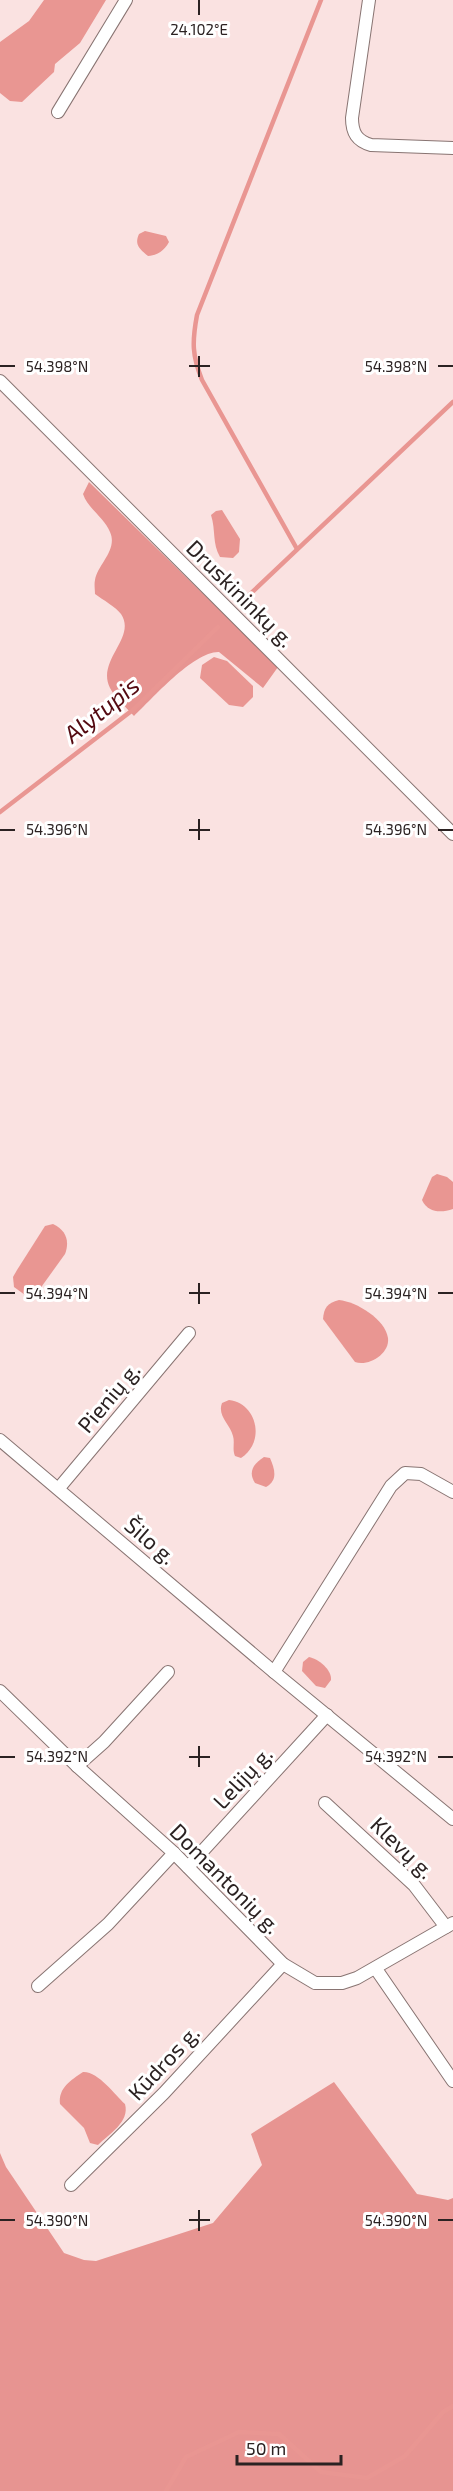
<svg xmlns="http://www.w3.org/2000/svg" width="453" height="2491" viewBox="0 0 453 2491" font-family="'Exo 2',sans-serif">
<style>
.forest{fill:#e79491}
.water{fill:#e99692}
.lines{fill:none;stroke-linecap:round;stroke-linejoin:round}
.stream{stroke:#e99692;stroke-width:4.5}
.street-casing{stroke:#887472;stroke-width:14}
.street{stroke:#fff;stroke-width:12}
.ticks{fill:none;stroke:#2b2222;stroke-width:2}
.labels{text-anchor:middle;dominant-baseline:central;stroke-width:6;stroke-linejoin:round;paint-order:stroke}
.street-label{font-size:22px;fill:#2b2222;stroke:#fff}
.water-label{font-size:24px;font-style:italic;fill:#540a11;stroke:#fff}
.ticks-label{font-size:15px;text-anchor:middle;fill:#2b2222;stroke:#fff;stroke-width:6;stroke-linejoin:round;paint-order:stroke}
</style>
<rect width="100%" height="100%" fill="#fae2e1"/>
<g class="forest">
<path d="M89,482L278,667L263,688L219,652C194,651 152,699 134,716C127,708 115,698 110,688C96,660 137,638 121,614C116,607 103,600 95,594C95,590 94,584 95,580C98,564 118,550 110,532C104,517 88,509 83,494Z"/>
<path d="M334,2082L417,2194L448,2200L453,2198V2491H0V2153L6,2167L64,2253L84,2260L96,2261L213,2223L262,2165L251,2134Z"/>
</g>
<g class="water">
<path d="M44,0H106L80,43L55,64L54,72L22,102L10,101L0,93V42L29,21Z"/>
<path d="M145,231L166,236L169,242C164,251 158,255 148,256C140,249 134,245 139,234Z"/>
<path d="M222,510L240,539L239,552L233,558L220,557C212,543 216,531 211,515L216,511Z"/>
<path d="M214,657L227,661L253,686V697L243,707L229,705L200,678L202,665Z"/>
<path d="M437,1174L447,1177L453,1182V1209C441,1213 428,1213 422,1200L432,1177Z"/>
<path d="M53,1224C66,1230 70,1241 65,1254L37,1293L25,1295L14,1287L13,1277L17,1270L45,1226Z"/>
<path d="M339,1300C357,1302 385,1319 388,1338C390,1354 368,1367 355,1362L323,1319C324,1308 327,1303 339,1300Z"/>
<path d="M229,1400C257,1403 266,1442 241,1458L235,1456C232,1449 235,1443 233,1436C230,1424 217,1416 222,1403Z"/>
<path d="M264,1457L270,1458C275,1470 278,1480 266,1487L255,1483C248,1472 253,1464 264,1457Z"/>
<path d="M309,1657C319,1659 332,1670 331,1680L325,1688L316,1686L302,1671L303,1662Z"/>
<path d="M83,2072C98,2071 115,2095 125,2104C130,2122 109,2134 98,2145L90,2143L84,2128L60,2104C58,2088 71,2080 83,2072Z"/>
</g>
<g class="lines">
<g class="stream">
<path d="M297,549L202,380C192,355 192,342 197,315L321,0"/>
<path d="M247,597L453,402"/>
<path d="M0,812L134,709L218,627"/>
<path d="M166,2491L186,2457L239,2432L279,2434L321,2472L367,2478L405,2456L443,2412L453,2406"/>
</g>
<g class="street-casing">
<g id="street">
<path d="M369,0L352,118C352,133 357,141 371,145L453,148"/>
<path d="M58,112L126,0"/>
<path d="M0,381L453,834"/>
<path d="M0,1440L274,1672L453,1819"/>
<path d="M59,1488L189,1333"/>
<path d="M274,1672L391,1486L405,1473L421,1474L453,1492"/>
<path d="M0,1691L77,1766L174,1853L283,1964L315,1983H342L357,1978L453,1923"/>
<path d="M77,1766L104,1742L168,1672"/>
<path d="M325,1803L414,1885L446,1927"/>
<path d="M188,1867L327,1715"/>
<path d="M376,1969L453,2081"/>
<path d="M38,1986L108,1924L174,1853"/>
<path d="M71,2185L164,2093L283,1964"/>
</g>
</g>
<use href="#street" class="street"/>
</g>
<path class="ticks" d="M199,0V15M199,356V377M0,366H15M189,366H210M438,366H453M199,819V840M0,830H15M189,830H210M438,830H453M199,1283V1304M0,1293H15M189,1293H210M438,1293H453M199,1746V1767M0,1757H15M189,1757H210M438,1757H453M199,2210V2231M0,2220H15M189,2220H210M438,2220H453"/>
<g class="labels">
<g class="street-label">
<text transform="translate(241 593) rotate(45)">Druskininkų g.</text>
<text transform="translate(108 1397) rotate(-50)">Pienių g.</text>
<text transform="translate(151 1540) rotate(41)">Šilo g.</text>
<text transform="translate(242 1777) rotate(-47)">Lelijų g.</text>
<text transform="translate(403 1847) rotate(44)">Klevų g.</text>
<text transform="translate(226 1878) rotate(45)">Domantonių g.</text>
<text transform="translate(163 2062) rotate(-47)">Kūdros g.</text>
</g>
<g class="water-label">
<text transform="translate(101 709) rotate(-39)">Alytupis</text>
</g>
</g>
<g class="ticks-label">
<text x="199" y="35">24.102°E</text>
<text x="57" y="372">54.398°N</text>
<text x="396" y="372">54.398°N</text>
<text x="57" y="835">54.396°N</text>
<text x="396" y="835">54.396°N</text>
<text x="57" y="1299">54.394°N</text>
<text x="396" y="1299">54.394°N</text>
<text x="57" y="1762">54.392°N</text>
<text x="396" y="1762">54.392°N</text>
<text x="57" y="2226">54.390°N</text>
<text x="396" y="2226">54.390°N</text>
</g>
<path d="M237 2455v9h104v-9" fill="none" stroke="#2b2222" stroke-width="3"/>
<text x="246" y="2455" font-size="18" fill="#2b2222" stroke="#ffffff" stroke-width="4.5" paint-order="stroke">50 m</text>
</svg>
